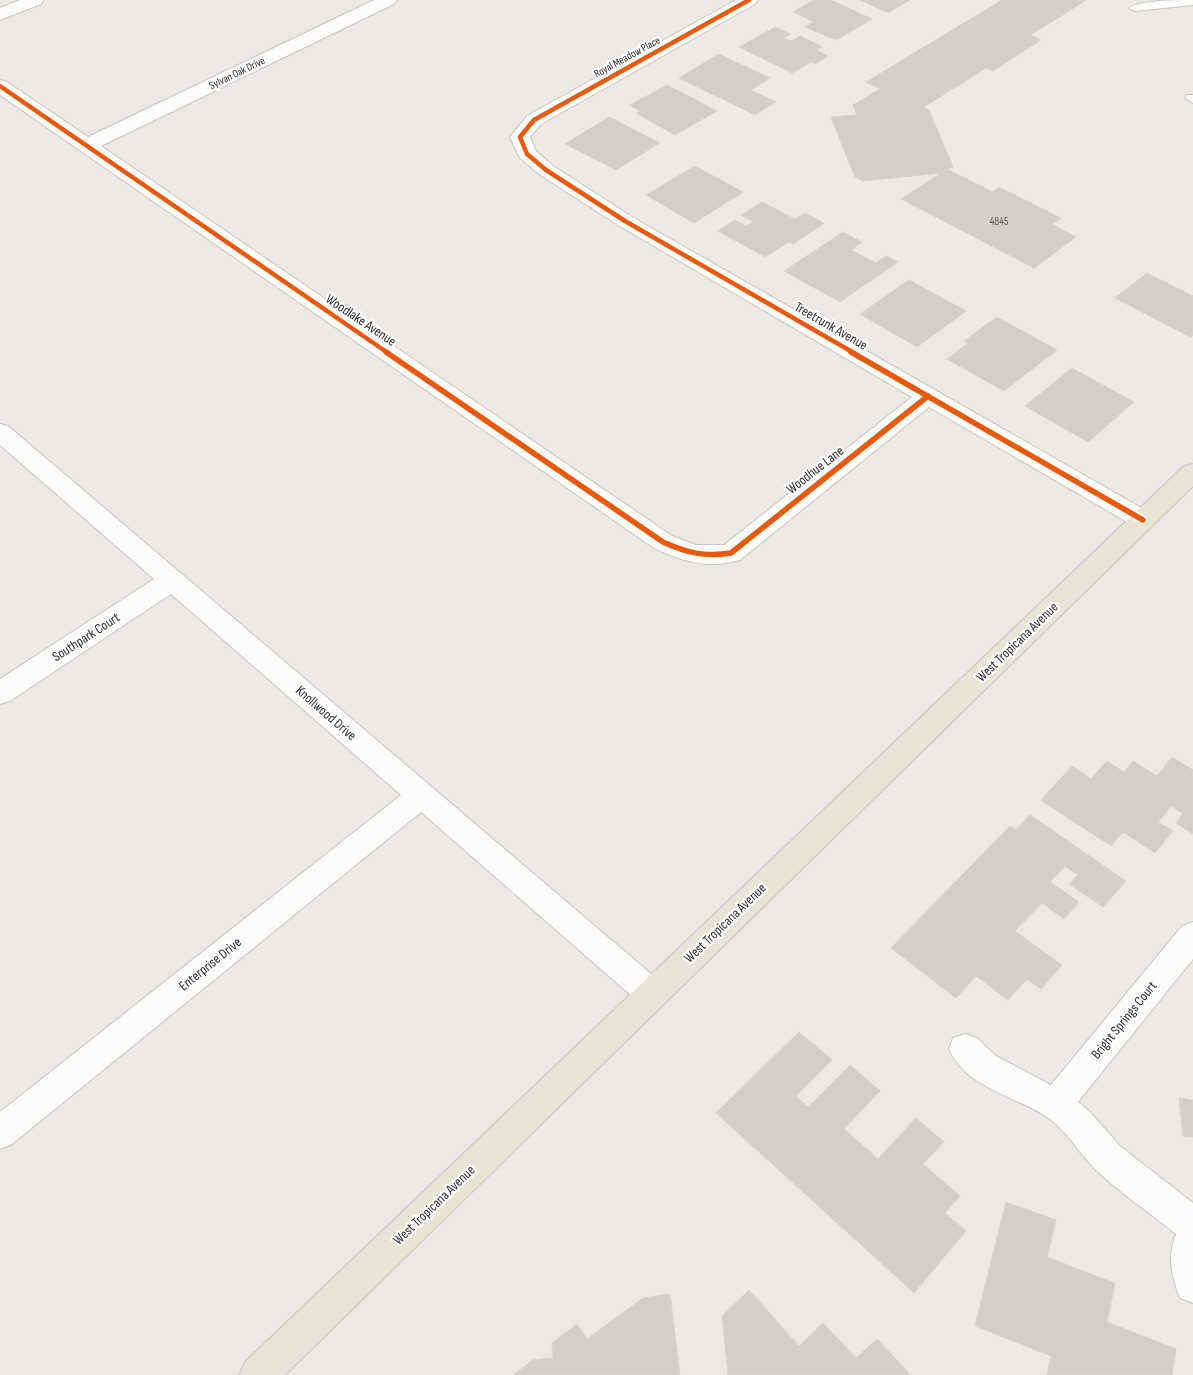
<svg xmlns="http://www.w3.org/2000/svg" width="1193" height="1375" viewBox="0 0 1193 1375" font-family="'Sofia Sans Condensed',sans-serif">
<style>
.building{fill:#d1cecb;stroke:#d7d4d0}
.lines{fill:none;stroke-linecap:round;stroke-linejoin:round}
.service-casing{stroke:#c5c4c5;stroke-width:2}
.minor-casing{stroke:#c5c4c5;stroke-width:2}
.primary-casing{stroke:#c6c5c4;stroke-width:2}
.service{fill:#fcfcfb;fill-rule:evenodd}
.minor{fill:#fcfcfb;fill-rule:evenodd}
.primary{fill:#e8e4d6;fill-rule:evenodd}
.cycleway-far1-casing{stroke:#fff;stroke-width:7}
.cycleway-casing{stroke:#fff;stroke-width:9}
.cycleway-far1{stroke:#e8590c;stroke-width:4.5}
.cycleway{stroke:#e8590c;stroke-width:5.5}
.labels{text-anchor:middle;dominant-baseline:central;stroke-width:4.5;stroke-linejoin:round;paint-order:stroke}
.far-street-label{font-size:11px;fill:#2e2e2e;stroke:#fff}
.number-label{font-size:11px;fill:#585857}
.street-label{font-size:14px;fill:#2e2e2e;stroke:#fff}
</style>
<rect width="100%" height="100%" fill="#ece8e4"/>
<g class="building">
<path d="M814,0H831L872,19L836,40L805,27L814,22L793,12Z"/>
<path d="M860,0H910L888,13Z"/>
<path d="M1002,0H1029L1063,15L1030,35L1041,40L993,71L986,68L924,107L929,110L953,167L941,173L863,181L855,177L831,117L857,115L853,105L880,89L866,82Z"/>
<path d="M1029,0H1086L1063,15Z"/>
<path d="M775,27L791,34L784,38L792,41L800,36L822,47L817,50L828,56L815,64L811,62L792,73L739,47Z"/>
<path d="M719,54L770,78L751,90L776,102L755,115L679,78Z"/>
<path d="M667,85L717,111L675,135L636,113L640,111L630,105Z"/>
<path d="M609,117L660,143L616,170L565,144Z"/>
<path d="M695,166L743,192L694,223L646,195Z"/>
<path d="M947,169L993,192L999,187L1061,218L1052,224L1076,237L1034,268L901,199Z"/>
<path d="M762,202L795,219L805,213L824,223L793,244L789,242L765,257L718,231L735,220L746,226L753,222L741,215Z"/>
<path d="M843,232L862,242L851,250L876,263L886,256L898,262L840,302L784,271Z"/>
<path d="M1147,273L1193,296V335L1190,337L1115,298Z"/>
<path d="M909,280L966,311L917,347L860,314Z"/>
<path d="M997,317L1057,350L1004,391L947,359L968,343L964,341Z"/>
<path d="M1072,368L1134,402L1088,442L1025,406Z"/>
<path d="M1172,757L1193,770V834L1176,823L1183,814L1171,806L1158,822L1173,831L1155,853L1123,832L1111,846L1041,800L1072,766L1091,779L1107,761L1124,772L1133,761L1157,776Z"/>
<path d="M1030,815L1126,881L1103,907L1069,884L1078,875L1065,866L1050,882L1079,902L1064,919L1042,903L1015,931L1062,965L1041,989L1027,979L1008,1000L976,976L956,998L891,948L1010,826L1016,830Z"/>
<path d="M799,1032L832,1060L796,1096L808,1107L850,1065L880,1091L844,1129L878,1159L916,1118L944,1142L923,1164L960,1196L945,1213L966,1231L914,1293L716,1113Z"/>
<path d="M1179,1098L1193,1100V1137L1183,1136Z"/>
<path d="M1006,1202L1056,1220L1047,1257L1115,1283L1107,1322L1176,1349L1172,1375H1047L1051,1356L975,1326Z"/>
<path d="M749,1290L799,1346L823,1323L856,1358L877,1339L911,1375H728L722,1316Z"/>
<path d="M670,1294L680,1375H513L533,1360L553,1358L552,1343L577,1324L587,1339L643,1298Z"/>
</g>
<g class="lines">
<g class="service-casing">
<g id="service">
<path d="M1193,0V5L1135,11L1129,8C1139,0 1178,0 1193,0Z"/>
<path d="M1187,95H1193V103L1185,98Z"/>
</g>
</g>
<g class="minor-casing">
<g id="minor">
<path d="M20,0H44L41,4L0,20V8Z"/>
<path d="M374,0H397L394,4L101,146L672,536L696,545H724L912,397L618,225L539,174L520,158L510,137L527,116L736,0H758L755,4L541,124L530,137L536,151L553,166L632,217L1152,514L1156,520L1152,526L1143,529L1134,526L929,407L740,560C709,569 683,562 654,548L0,95V80L7,82L88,137Z"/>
<path d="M0,424L8,426L663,984L668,994L663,1004L652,1008L641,1004L421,812L12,1144L0,1149V1112L401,795L171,594L10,701L0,704V679L154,579L0,445Z"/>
<path d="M1193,922V959L1078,1102L1090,1112L1120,1146L1193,1203V1303L1180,1298C1171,1275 1167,1257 1176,1234C1150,1213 1120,1193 1096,1170C1078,1152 1065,1128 1044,1115C1011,1095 966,1087 949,1049L953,1038L965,1034L977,1038L996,1056L1051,1085L1182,926Z"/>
</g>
</g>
<g class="primary-casing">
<path id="primary" d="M1193,464V486L285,1375H239L245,1362L1184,466Z"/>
</g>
<use href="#service" class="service"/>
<use href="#minor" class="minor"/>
<use href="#primary" class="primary"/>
<g class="cycleway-far1-casing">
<g id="cycleway-far1">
<path d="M749,0L534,120L520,137L527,154L546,170L625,221L854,353"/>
<path d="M0,86L388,353"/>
</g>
</g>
<g class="cycleway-casing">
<g id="cycleway">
<path d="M386,352L663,542C687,553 705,557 731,553L928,396"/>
<path d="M851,352L1143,520"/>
</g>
</g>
<use href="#cycleway-far1" class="cycleway-far1"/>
<use href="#cycleway" class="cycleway"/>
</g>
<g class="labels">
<g class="far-street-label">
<text transform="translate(627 57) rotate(-29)">Royal Meadow Place</text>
<text transform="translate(237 73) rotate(-26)">Sylvan Oak Drive</text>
</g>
<g class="number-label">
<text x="999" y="221">4845</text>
</g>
<g class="street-label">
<text transform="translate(361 320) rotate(34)">Woodlake Avenue</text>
<text transform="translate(831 326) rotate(30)">Treetrunk Avenue</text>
<text transform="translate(815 470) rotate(-38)">Woodhue Lane</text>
<text transform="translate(86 637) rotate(-33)">Southpark Court</text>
<text transform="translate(1017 642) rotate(-44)">West Tropicana Avenue</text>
<text transform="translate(326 713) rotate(41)">Knollwood Drive</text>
<text transform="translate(725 923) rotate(-44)">West Tropicana Avenue</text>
<text transform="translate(210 964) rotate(-39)">Enterprise Drive</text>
<text transform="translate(1124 1020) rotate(-51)">Bright Springs Court</text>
<text transform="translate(434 1205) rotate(-44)">West Tropicana Avenue</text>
</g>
</g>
</svg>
